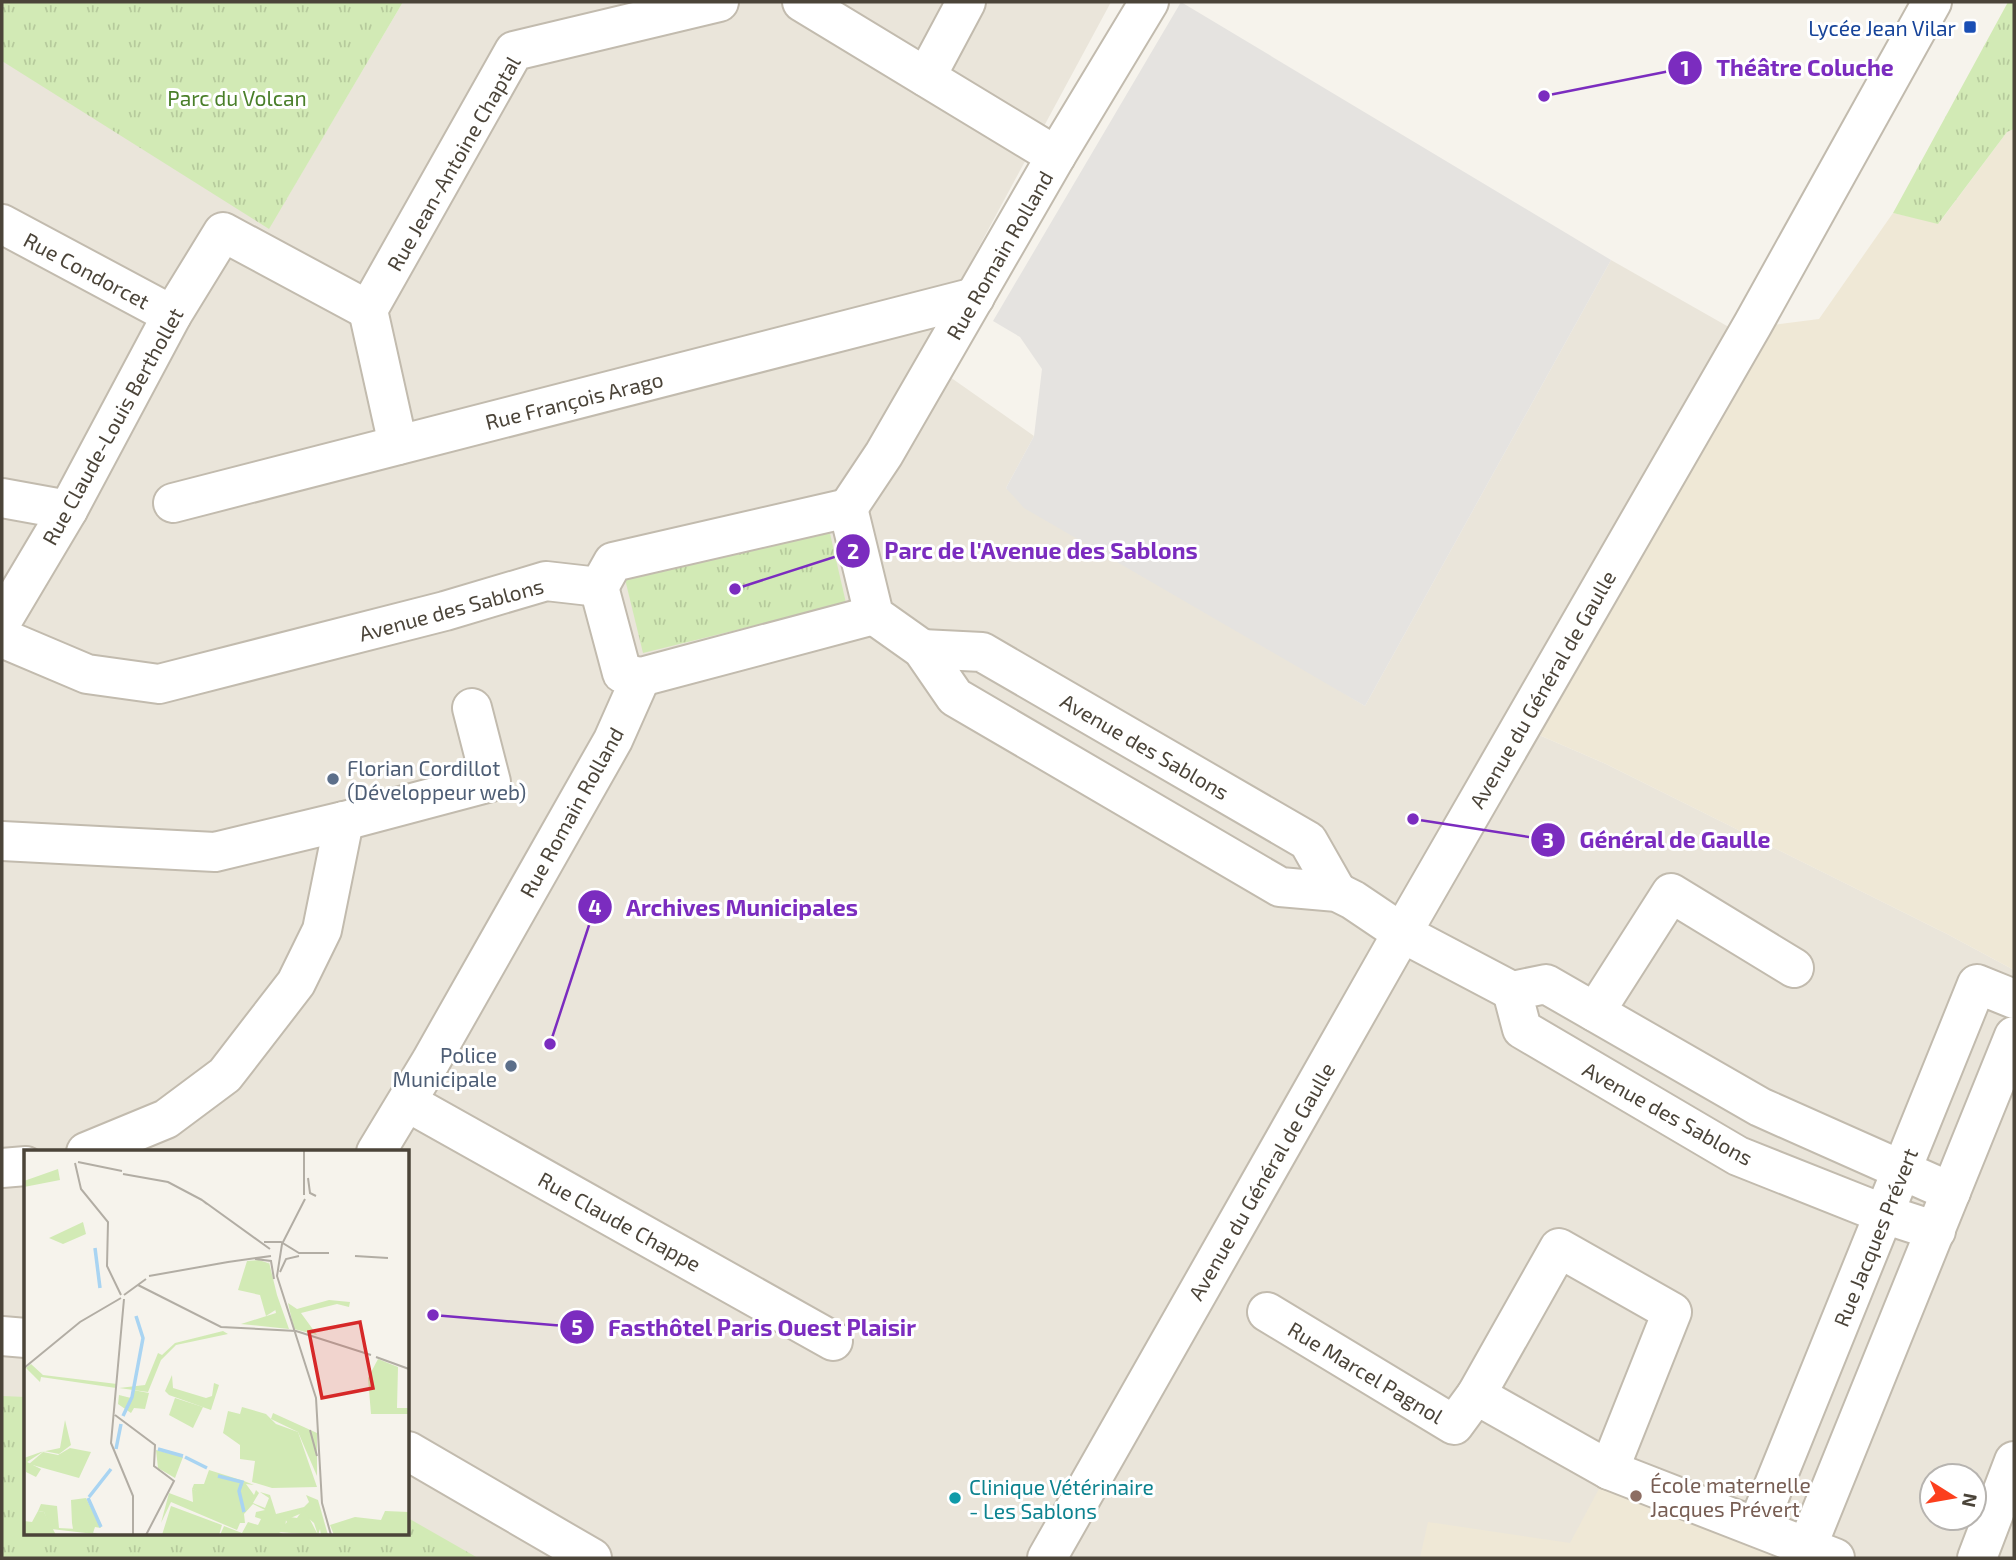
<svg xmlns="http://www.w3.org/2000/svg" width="2016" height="1560" viewBox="0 0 2016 1560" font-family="'Exo 2',sans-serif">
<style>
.residential{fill:#eae5da;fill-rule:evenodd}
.education{fill:#efe8d6}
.park{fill:url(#park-tufts)}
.parking{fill:#e5e3e0}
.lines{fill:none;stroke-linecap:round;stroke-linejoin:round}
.minor-casing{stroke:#c2bbae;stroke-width:42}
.tertiary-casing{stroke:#c2bbae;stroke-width:42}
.minor{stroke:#fff;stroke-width:38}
.tertiary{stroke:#fff;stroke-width:38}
.transit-dot{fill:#1a4fb4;stroke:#fff;stroke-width:2.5}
.service-dot{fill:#5c6f8a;stroke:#fff;stroke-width:2.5}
.education-dot{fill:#8d6e63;stroke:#fff;stroke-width:2.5}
.culture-dot{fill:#0f9aa8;stroke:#fff;stroke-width:2.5}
.labels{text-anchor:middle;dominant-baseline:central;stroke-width:6;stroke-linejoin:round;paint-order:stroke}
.transit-label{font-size:21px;fill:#164399;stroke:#fff;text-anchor:end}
.park-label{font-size:21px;fill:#4a7f2a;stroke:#fff}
.street-label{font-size:21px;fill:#4b4439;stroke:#fff}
.service-label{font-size:21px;fill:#4e5e75;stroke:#fff;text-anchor:start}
.education-label{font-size:21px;fill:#785e54;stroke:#fff;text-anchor:start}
.culture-label{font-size:21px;fill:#0d838f;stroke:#fff;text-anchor:start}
.inset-river{fill:none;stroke:#a9d4f2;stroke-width:3.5}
.inset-road{fill:none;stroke:#b2ada4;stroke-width:2}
.view{fill:#d62828;fill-opacity:0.15;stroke:#d62828;stroke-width:3.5}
.inset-edge{fill:none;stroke:#4b4439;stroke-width:3.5}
.leader{fill:none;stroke:#7b2cbf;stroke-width:2.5}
.callout-dot{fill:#7b2cbf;stroke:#fff;stroke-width:2.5}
.mark-label{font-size:21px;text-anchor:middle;font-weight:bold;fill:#fff}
.callout-label{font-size:23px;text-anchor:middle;font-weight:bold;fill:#7b2cbf;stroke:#fff;stroke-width:6;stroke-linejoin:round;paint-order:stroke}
</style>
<defs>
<pattern id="park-tufts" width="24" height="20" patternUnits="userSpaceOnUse" patternTransform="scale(1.75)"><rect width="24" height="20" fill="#d2eab5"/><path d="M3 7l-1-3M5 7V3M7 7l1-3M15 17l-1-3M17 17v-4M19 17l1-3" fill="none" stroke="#b6ca9c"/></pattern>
</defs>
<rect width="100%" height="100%" fill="#f6f3ec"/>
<path class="residential" d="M403,2H1111L920,356L1034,436L1006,488L1365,706L1611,260L1734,330L1507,721L1606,764L1949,935L2014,970V1558H2V42L281,208ZM26,1152H408V1534H26ZM1932,1476H1974V1518H1932Z"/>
<g class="education">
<path d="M2014,129V970L1949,935L1606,764L1507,721L1734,330L1819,319L1893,213L1939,223L2007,132Z"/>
<path d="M1609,1470L1784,1537L1775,1558H1420L1428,1522L1570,1543Z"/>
</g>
<g class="park">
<path d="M2,2H403L269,229L2,61Z"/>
<path d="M2008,2H2014V129L2007,132L1938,224L1893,213Z"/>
<path d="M829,529L846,603L643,653L624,575Z"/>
<path d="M2,1396L26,1397V1534H408V1518L478,1558H2Z"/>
</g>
<path class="parking" d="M1181,2L1611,260L1365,706L1024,508L1006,488L1034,436L1042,369L1020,337L993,321Z"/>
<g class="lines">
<g class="minor-casing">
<g id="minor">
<path d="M802,2L1056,156"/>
<path d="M926,77L966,2"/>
<path d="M2,224L172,315"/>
<path d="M398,445L368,310L514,51L719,2"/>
<path d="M2,498L68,510"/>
<path d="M173,503L975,297"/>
<path d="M848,508L884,454L1056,156L1149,2"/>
<path d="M599,587L613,562L848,508L874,615L922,649L955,697L1280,887L1337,892L1353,900L1402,933L1512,991"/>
<path d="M599,587L622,673L641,677L874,615"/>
<path d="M2,621L68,510L172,315L223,232L368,310"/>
<path d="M2,638L87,674L159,684L445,611L546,581L599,587"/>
<path d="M922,649L982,652L1308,841L1337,892"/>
<path d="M2,841L215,852L344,821L491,782L472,708"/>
<path d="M1595,1012L1671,893L1794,968"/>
<path d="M407,1102L833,1341"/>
<path d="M86,1152L166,1119L225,1075L296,983L322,930L344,821"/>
<path d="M376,1152L431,1061L613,740L641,677"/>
<path d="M2,1168L26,1166"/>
<path d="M1936,1231L1884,1214L1738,1156L1522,1029L1512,991L1546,984L1760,1107L1951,1192"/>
<path d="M1267,1312L1454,1425L1476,1395L1609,1470L1835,1558"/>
<path d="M2,1336L26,1338"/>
<path d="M1476,1395L1559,1248L1672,1312L1609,1470"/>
<path d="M408,1451L592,1558"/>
<path d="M1757,1527L1977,984L2014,999"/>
<path d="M1807,1547L2014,1036"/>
<path d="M1977,1558L2014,1461"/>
</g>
</g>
<g class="tertiary-casing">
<path id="tertiary" d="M1047,1558L1402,933L1753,324L1932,2"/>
</g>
<use href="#minor" class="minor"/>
<use href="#tertiary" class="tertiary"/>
</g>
<rect class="transit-dot" x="1963" y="20" width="14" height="14" rx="3.5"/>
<g class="service-dot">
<circle cx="333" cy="779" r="7"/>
<circle cx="511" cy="1066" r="7"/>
</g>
<circle class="education-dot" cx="1636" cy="1496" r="7"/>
<circle class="culture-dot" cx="955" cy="1498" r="7"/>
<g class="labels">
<g class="transit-label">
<text x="1956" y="27">Lycée Jean Vilar</text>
</g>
<g class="park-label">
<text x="237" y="97">Parc du Volcan</text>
</g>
<g class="street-label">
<text transform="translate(453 163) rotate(-60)">Rue Jean-Antoine Chaptal</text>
<text transform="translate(999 255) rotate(-60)">Rue Romain Rolland</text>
<text transform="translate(87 270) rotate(28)">Rue Condorcet</text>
<text transform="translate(574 400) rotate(-14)">Rue François Arago</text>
<text transform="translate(112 426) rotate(-61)">Rue Claude-Louis Berthollet</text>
<text transform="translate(451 609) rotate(-15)">Avenue des Sablons</text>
<text transform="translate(1542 689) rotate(-60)">Avenue du Général de Gaulle</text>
<text transform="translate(1145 746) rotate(30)">Avenue des Sablons</text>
<text transform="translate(571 812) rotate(-61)">Rue Romain Rolland</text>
<text transform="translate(1668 1113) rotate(29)">Avenue des Sablons</text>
<text transform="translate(1261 1181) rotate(-60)">Avenue du Général de Gaulle</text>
<text transform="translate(620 1221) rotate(29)">Rue Claude Chappe</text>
<text transform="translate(1875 1237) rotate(-68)">Rue Jacques Prévert</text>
<text transform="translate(1366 1372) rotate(31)">Rue Marcel Pagnol</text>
</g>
<g class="service-label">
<text x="347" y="767">Florian Cordillot<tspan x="347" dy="24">(Développeur web)</tspan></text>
<text x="497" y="1054" text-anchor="end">Police<tspan x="497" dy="24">Municipale</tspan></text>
</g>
<g class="education-label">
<text x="1650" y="1484">École maternelle<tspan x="1650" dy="24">Jacques Prévert</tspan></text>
</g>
<g class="culture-label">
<text x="969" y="1486">Clinique Vétérinaire<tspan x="969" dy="24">- Les Sablons</tspan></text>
</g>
</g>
<g transform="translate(24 1150)">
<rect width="385" height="385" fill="#f6f3ec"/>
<path d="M245,112L253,145L265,179L217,174L252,163L242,118ZM305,150L326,152L325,157L313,154L277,163L293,185L270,179L264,153L273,159ZM199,181L204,184L152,195L137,210L124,242L95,238L121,235L134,203L138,205L151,193ZM7,214L19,225L93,234L92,238L17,227L16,232L2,218ZM148,225L149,238L182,248L188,246L190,233L195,235L187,260L145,245L141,241ZM249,263L293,283V326L274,282L247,269ZM41,270L47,295L35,304L20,301L3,312L17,319L12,327L2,322L0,308L17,302L36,298ZM220,331L230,335L222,334L230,345L232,340L235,343L229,353L241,358L245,348L236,342L246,345L252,364L280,357L285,352L282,345L294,350L304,385H297L296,379L294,385L290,373L278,363L262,370L261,379L255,382L261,385H196L200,376L218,383L224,372L234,375L237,369L231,367L232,362L241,360L229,354L220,364L221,373H216L213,380L147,352L137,373L145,343L169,352L168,339L176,342L192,332L217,337ZM17,354L33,356L35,378L53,379L79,385L27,379L20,362L14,361ZM147,356L198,375L195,385H138Z" fill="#d2eab5"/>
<path d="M62,348L77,378L71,377L69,383L49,379L48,373L47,350ZM280,358L294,385L254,382L263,372L259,366L273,368ZM14,361L20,362L32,385H0V371L8,372ZM361,361L385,362V385H310L306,375L331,367L357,370Z" fill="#d2eab5"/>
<path d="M185,320L220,331L217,337L209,338L192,333L183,346L168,339L170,334H180Z" fill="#d2eab5"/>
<path d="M151,248L179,257L169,278L145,265Z" fill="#d2eab5"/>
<path d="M34,19L36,30L0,37V31ZM354,209L374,217L373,258H385V264H347L344,228ZM132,300L159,307L151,328L134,318Z" fill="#d2eab5"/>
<path d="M59,72L62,84L39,94L25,88ZM109,240L125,243L121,259L110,258L107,263L94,254L95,245L107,248Z" fill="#d2eab5"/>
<path d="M235,110L244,113L253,159L242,166L236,145L214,140L223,111ZM218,257L242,264L252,274L274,282L293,337L248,338L228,332L231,311L216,309V295L199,283L204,261L216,264ZM46,298L67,302L55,328L5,314L19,302L34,305Z" fill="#d2eab5"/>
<path class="inset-river" d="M71,98L76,138M99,266L108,247L119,188L112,166M92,299L97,274M134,299L159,306M161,307L183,318M194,326L218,332L215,341L220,362M65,347L87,319M64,348L77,377"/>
<path class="inset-road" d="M54,12L98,21M51,13L57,39L84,72L83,116L97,145M99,24L144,32L178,50M284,28L286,43L292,46M280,45V0M281,49L258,94L253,126L292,248L298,353L307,385M183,54L178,50L246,99M240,92H257L275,103H305M331,106L364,108M231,109L247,111L250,129M204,112L247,106M256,122L262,109L275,106M125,126L204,112M114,135L197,177L272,181L347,205M100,145L122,129M100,149L87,293L109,346V385M352,207L385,219M0,218L56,172L97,148M91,265L131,295L130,316L150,331L122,385M286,280L293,306"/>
<path class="view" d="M336,172L349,238L298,248L285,182Z"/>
<rect width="385" height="385" class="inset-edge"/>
</g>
<path class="leader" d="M1544 96L1685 68M735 589L853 551M1413 819L1548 840M550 1044L595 907M433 1315L577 1327"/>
<g class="callout-dot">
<circle cx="1544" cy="96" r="7"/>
<circle cx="735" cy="589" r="7"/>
<circle cx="1413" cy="819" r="7"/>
<circle cx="550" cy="1044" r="7"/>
<circle cx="433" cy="1315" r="7"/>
<circle cx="1685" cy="68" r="18"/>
<circle cx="853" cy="551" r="18"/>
<circle cx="1548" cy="840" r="18"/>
<circle cx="595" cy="907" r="18"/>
<circle cx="577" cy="1327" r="18"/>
</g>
<g class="mark-label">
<text x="1685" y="76">1</text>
<text x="853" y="559">2</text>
<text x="1548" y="848">3</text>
<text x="595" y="915">4</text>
<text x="577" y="1335">5</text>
</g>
<g class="callout-label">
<text x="1805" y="76">Théâtre Coluche</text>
<text x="1041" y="559">Parc de l'Avenue des Sablons</text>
<text x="1675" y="848">Général de Gaulle</text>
<text x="742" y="916">Archives Municipales</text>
<text x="762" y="1336">Fasthôtel Paris Ouest Plaisir</text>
</g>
<rect width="2016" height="1560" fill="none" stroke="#4b4439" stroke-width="7"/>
<g transform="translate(1953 1497) rotate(101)"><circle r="33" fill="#ffffff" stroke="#b7b4b0" stroke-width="2"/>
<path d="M0-5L12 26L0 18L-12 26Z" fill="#fc3f1d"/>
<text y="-10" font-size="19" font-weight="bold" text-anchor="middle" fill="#4b4439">N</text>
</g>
</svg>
